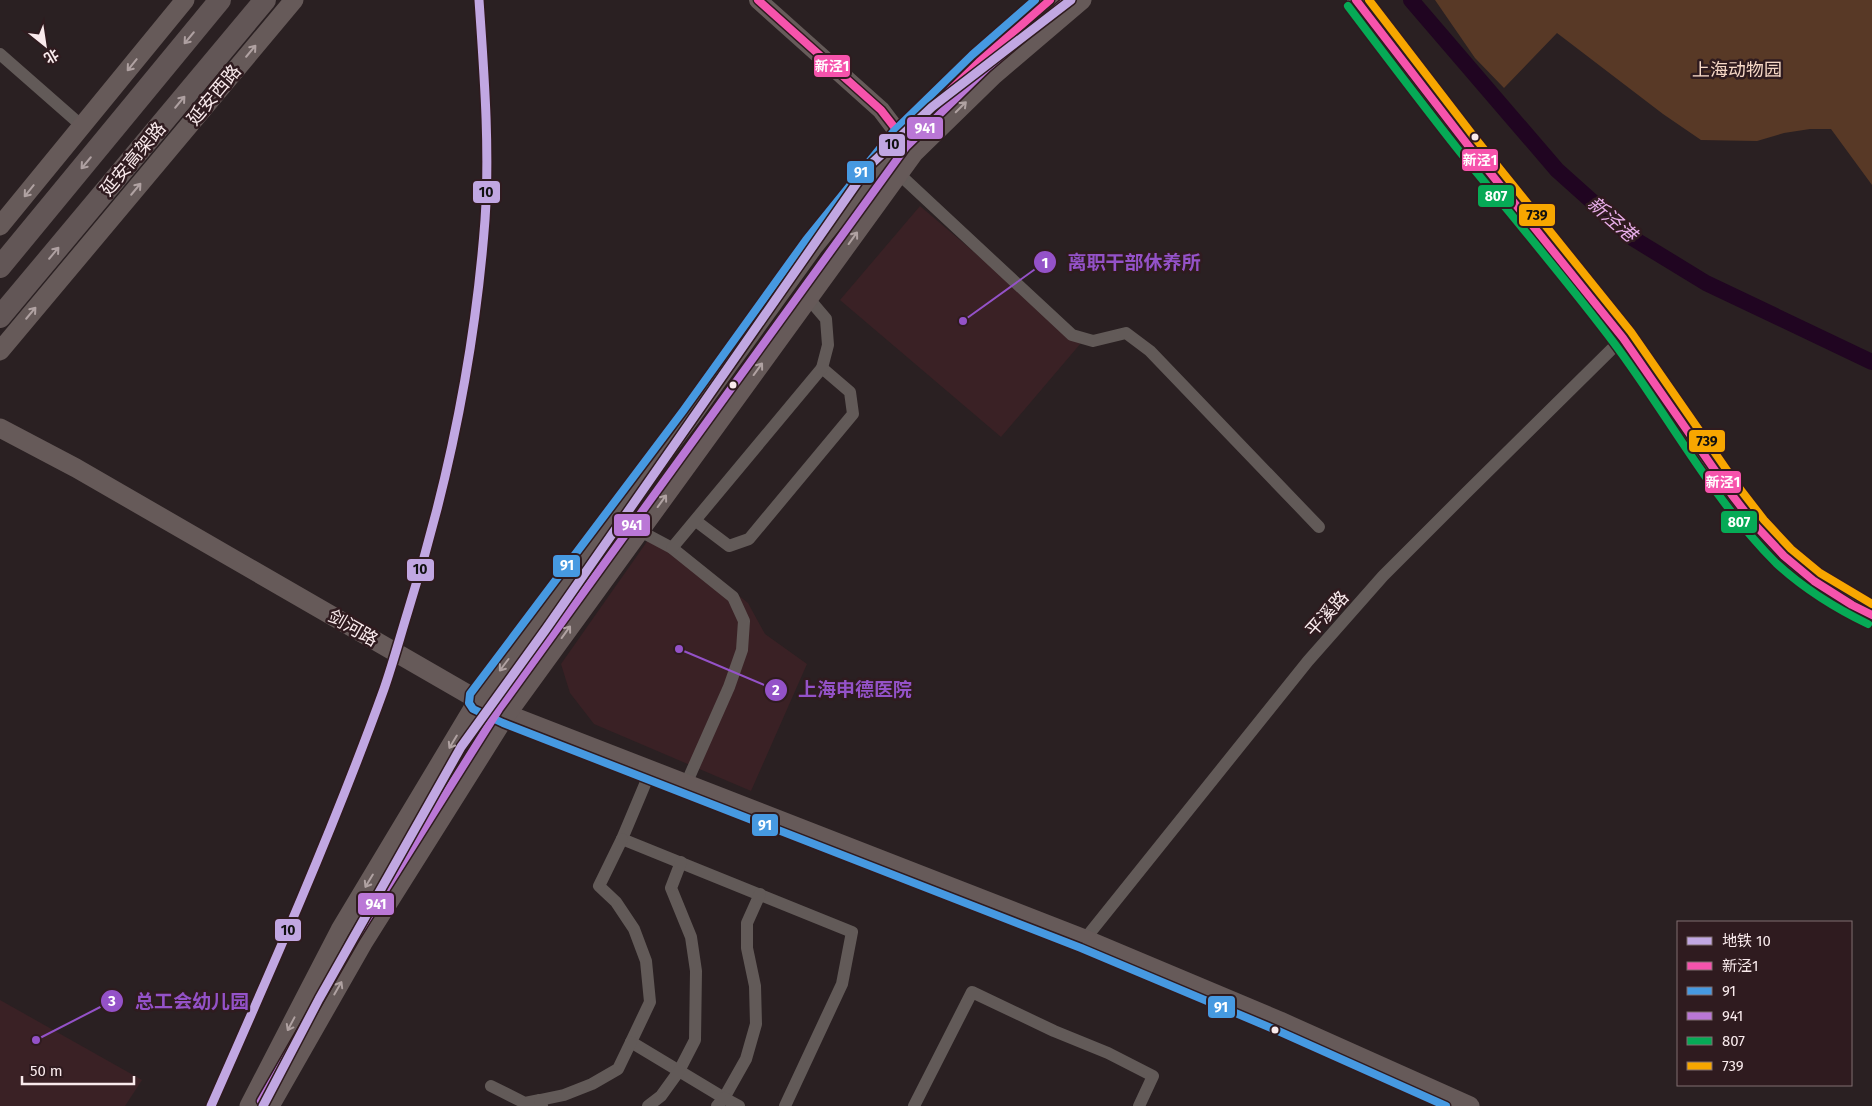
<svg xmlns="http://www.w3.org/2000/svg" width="1872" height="1106" viewBox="0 0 1872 1106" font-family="'Fira Sans','Noto Sans SC',sans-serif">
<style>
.built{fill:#3a2125}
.green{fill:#583926}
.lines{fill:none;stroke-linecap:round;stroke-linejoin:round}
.canal{stroke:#200521;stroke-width:16}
.street{stroke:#625a58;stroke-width:12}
.secondary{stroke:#665c5a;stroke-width:18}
.primary{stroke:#665a59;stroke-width:19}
.highway{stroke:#625656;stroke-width:22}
.bus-1-casing{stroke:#2f1b1f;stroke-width:11}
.bus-2-casing{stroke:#2f1b1f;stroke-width:11}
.bus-3-casing{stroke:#2f1b1f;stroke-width:11}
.bus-4-casing{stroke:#2f1b1f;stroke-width:11}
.bus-5-casing{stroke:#2f1b1f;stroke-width:11}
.bus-1{stroke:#f653ac;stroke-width:8}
.bus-2{stroke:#4699e1;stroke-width:8}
.bus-3{stroke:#ba77d6;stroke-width:8}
.bus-4{stroke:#06aa56;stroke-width:8}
.bus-5{stroke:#f7a600;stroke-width:8}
.metro-1-casing{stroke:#2f1b1f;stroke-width:12}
.metro-1{stroke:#c1a7e2;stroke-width:9}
.oneway{stroke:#aea0a1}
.oneway2{stroke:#b0a2a2}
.bus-dot{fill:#f9eaec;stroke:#2f1b1f;stroke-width:2}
.labels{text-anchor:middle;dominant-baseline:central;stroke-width:5;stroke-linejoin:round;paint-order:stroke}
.park-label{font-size:18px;fill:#f6d8c6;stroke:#2f1b1f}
.street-label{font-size:18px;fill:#f9eaec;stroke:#2f1b1f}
.water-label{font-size:19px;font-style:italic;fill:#e8aee9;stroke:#2f1b1f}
.leader{fill:none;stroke:#9452c8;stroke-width:2}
.callout-dot{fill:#9452c8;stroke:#2f1b1f;stroke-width:2}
.mark-label{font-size:15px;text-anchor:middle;font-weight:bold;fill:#fff}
.callout-label{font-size:19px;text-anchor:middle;font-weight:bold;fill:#9452c8;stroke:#2f1b1f;stroke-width:5;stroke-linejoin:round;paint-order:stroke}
.line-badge{stroke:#2f1b1f;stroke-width:2}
.badge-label{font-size:14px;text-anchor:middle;font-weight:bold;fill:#fff}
.pale-badge-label{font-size:14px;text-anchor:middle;font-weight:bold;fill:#111}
</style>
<rect width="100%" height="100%" fill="#2a2022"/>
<g class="built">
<path d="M920,206L1081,343L1001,437L840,300Z"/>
<path d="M653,533L670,541L748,603L765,634L807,664L751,791L594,724L570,693L561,664Z"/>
<path d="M0,1000L142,1080L125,1106H0Z"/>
</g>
<path class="green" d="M1435,0H1872V185L1831,129H1810L1784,133L1757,141L1701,140L1663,114L1557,33L1504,88L1475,58Z"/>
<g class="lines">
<path class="canal" d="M1411,0L1557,170L1634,239L1706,283L1872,362"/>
<g class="street">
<path d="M0,54L82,126"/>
<path d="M899,174L1072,335L1093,341L1126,333L1150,351L1319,527"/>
<path d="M696,521L729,546L749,539L853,414L850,392L822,368"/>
<path d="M640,531L672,548L733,597L744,621L742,650L729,687L686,784"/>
<path d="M672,548L822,368L828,345L826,319L809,299"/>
<path d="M651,770L622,839L852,932L842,984L785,1106"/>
<path d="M622,839L599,886L616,902L634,929L646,961L650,1002L631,1042L724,1098L746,1059L756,1024L755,986L747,948V923L760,894"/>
<path d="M1085,939L1308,661L1383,576L1466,493L1623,338"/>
<path d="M491,1086L525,1103L540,1100"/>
<path d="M542,1106L540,1100L564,1095L592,1084L618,1069L631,1042"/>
<path d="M648,1106L661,1096L679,1071L695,1040L696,971L691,937L671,888L681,862"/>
<path d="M717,1106L724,1098L739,1106"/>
<path d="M914,1106L972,992L1054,1031L1108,1053L1153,1076L1139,1106"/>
</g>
<g class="secondary">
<path d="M758,0L881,110L909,147"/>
<path d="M1356,0L1467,144L1579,282L1623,338L1732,495L1756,526L1784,556L1814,581L1852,605L1872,615"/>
</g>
<g class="primary">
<path d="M0,226L185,0"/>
<path d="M0,351L294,0"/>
<path d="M0,428L76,468L478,700L507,714L1085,939L1280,1021L1470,1106"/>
<path d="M249,1106L340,930L478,700L691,417L814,246L902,137L979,62L1050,0"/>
<path d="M270,1106L363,943L507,714L914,153L994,75L1082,0"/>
</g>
<g class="highway">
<path d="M0,267L220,0"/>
<path d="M0,317L265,0"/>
</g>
<g class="bus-1-casing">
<g id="bus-1">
<path d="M758,0L881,110L902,137"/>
<path d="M1356,0L1467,144L1623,338L1732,495L1756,526L1784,556L1814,581L1852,605L1872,615"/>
<path d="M902,137L979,62L1050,0"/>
</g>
</g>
<g class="bus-2-casing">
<path id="bus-2" d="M1035,0L972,55L894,131L806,240L683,411L470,694L469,703L473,709L503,723L1081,948L1276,1030L1446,1106"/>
</g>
<g class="bus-3-casing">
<path id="bus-3" d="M261,1101L355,938L499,709L906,147L987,68L1067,0"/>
</g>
<g class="bus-4-casing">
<path id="bus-4" d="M1348,6C1385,55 1422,104 1460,152C1511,215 1565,278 1614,343C1668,415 1712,499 1776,563C1803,588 1835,608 1868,624"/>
</g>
<g class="bus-5-casing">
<path id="bus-5" d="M1369,0L1475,138L1631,332L1740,489L1764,520L1791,549L1820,573L1872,604"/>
</g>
<use href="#bus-1" class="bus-1"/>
<use href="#bus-2" class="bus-2"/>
<use href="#bus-3" class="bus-3"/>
<use href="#bus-4" class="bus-4"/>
<use href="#bus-5" class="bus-5"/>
<g class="metro-1-casing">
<g id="metro-1">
<path d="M211,1106C272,968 333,830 384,689C393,663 400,637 408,611C448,484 475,353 485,220C490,147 484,73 479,0"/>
<path d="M263,1106L319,999L461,747L546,629L868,167L932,107L1071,0"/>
</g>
</g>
<use href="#metro-1" class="metro-1"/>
</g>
<defs><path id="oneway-shaft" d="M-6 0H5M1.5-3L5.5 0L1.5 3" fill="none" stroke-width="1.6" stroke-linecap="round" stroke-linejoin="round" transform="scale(1.25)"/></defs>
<g class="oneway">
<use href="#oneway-shaft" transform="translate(189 38) rotate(130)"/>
<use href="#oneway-shaft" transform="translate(180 102) rotate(-50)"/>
<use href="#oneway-shaft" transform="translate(86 163) rotate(130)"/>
<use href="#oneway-shaft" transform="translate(54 253) rotate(-50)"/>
</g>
<g class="oneway2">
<use href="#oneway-shaft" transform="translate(251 51) rotate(-50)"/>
<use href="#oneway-shaft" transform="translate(132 65) rotate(129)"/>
<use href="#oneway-shaft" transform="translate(961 107) rotate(-45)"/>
<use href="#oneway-shaft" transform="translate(136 189) rotate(-50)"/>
<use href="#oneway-shaft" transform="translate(29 191) rotate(129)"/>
<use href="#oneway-shaft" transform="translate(853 238) rotate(-54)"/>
<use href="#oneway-shaft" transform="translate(31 313) rotate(-50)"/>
<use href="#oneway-shaft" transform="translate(758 369) rotate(-54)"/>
<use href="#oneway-shaft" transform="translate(662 501) rotate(-54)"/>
<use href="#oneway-shaft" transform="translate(566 632) rotate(-54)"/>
<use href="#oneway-shaft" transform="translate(504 665) rotate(127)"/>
<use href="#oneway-shaft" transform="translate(453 742) rotate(121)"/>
<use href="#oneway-shaft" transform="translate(369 881) rotate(121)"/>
<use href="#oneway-shaft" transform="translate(338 988) rotate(-60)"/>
<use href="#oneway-shaft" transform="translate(291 1024) rotate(118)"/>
</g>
<g class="bus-dot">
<circle cx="1475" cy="137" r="4.5"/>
<circle cx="733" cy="385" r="4.5"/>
<circle cx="1275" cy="1030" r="4.5"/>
</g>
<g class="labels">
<g class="park-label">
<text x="1737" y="70">上海动物园</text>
</g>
<g class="street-label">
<text transform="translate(214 95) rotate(-50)">延安西路</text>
<text transform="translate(133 159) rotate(-50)">延安高架路</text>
<text transform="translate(1327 614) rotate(-48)">平溪路</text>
<text transform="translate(353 628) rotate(30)">剑河路</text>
</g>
<g class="water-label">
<text transform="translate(1612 219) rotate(41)">新泾港</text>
</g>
</g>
<path class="leader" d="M963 321L1045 262M679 649L776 690M36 1040L112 1001"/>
<g class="callout-dot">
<circle cx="963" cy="321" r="5"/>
<circle cx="679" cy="649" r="5"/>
<circle cx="36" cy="1040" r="5"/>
<circle cx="1045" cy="262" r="12"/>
<circle cx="776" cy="690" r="12"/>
<circle cx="112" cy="1001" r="12"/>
</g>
<g class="mark-label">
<text x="1045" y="268">1</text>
<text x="776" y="695">2</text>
<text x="112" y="1006">3</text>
</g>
<g class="callout-label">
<text x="1134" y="269">离职干部休养所</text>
<text x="855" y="696">上海申德医院</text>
<text x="192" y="1008">总工会幼儿园</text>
</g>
<g class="line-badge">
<rect x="813" y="54" width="38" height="24" rx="5" fill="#f653ac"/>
<rect x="906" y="116" width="38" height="24" rx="5" fill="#ba77d6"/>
<rect x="878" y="133" width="28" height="24" rx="5" fill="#c1a7e2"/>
<rect x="1461" y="148" width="38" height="24" rx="5" fill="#f653ac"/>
<rect x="846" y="160" width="29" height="24" rx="5" fill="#4699e1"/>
<rect x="472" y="180" width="29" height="24" rx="5" fill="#c1a7e2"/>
<rect x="1477" y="184" width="38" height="24" rx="5" fill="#06aa56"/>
<rect x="1518" y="203" width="38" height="24" rx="5" fill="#f7a600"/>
<rect x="1688" y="429" width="38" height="24" rx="5" fill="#f7a600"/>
<rect x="1704" y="470" width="38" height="24" rx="5" fill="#f653ac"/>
<rect x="1720" y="510" width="38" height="24" rx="5" fill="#06aa56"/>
<rect x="613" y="513" width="38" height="24" rx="5" fill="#ba77d6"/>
<rect x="552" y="554" width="29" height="24" rx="5" fill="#4699e1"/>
<rect x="406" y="558" width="29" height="24" rx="5" fill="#c1a7e2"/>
<rect x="751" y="813" width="28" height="24" rx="5" fill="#4699e1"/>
<rect x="357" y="892" width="38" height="24" rx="5" fill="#ba77d6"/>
<rect x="274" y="918" width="28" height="24" rx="5" fill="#c1a7e2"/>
<rect x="1207" y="995" width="29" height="24" rx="5" fill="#4699e1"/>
</g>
<g class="badge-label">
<text x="832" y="71">新泾1</text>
<text x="925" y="133">941</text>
<text x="1480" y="165">新泾1</text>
<text x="861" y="177">91</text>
<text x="1496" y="201">807</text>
<text x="1723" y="487">新泾1</text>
<text x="1739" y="527">807</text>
<text x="632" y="530">941</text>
<text x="567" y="570">91</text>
<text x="765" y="830">91</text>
<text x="376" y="909">941</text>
<text x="1221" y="1012">91</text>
</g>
<g class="pale-badge-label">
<text x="892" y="149">10</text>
<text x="486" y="197">10</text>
<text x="1537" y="220">739</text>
<text x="1707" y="446">739</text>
<text x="420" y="574">10</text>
<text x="288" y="935">10</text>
</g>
<rect x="1677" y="921" width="175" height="165" fill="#2f1b1f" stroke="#806e71"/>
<rect x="1687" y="937" width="25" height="8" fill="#c1a7e2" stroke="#806e71"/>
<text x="1722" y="946" font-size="15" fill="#f9eaec">地铁 10</text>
<rect x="1687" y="962" width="25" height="8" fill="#f653ac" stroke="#806e71"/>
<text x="1722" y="971" font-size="15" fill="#f9eaec">新泾1</text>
<rect x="1687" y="987" width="25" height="8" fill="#4699e1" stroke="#806e71"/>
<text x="1722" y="996" font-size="15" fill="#f9eaec">91</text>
<rect x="1687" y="1012" width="25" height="8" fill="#ba77d6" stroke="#806e71"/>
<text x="1722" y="1021" font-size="15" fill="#f9eaec">941</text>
<rect x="1687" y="1037" width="25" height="8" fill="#06aa56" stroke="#806e71"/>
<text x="1722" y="1046" font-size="15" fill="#f9eaec">807</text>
<rect x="1687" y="1062" width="25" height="8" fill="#f7a600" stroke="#806e71"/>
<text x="1722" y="1071" font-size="15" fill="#f9eaec">739</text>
<g transform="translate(45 45) rotate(150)" stroke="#2f1b1f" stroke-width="4" paint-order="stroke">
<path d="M0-4L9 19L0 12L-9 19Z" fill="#f9eaec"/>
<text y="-8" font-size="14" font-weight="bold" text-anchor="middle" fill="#f9eaec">北</text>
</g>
<path d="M22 1076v8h112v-8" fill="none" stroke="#f9eaec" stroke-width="2.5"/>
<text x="30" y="1076" font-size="15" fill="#f9eaec" stroke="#2f1b1f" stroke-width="4" paint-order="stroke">50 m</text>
</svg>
